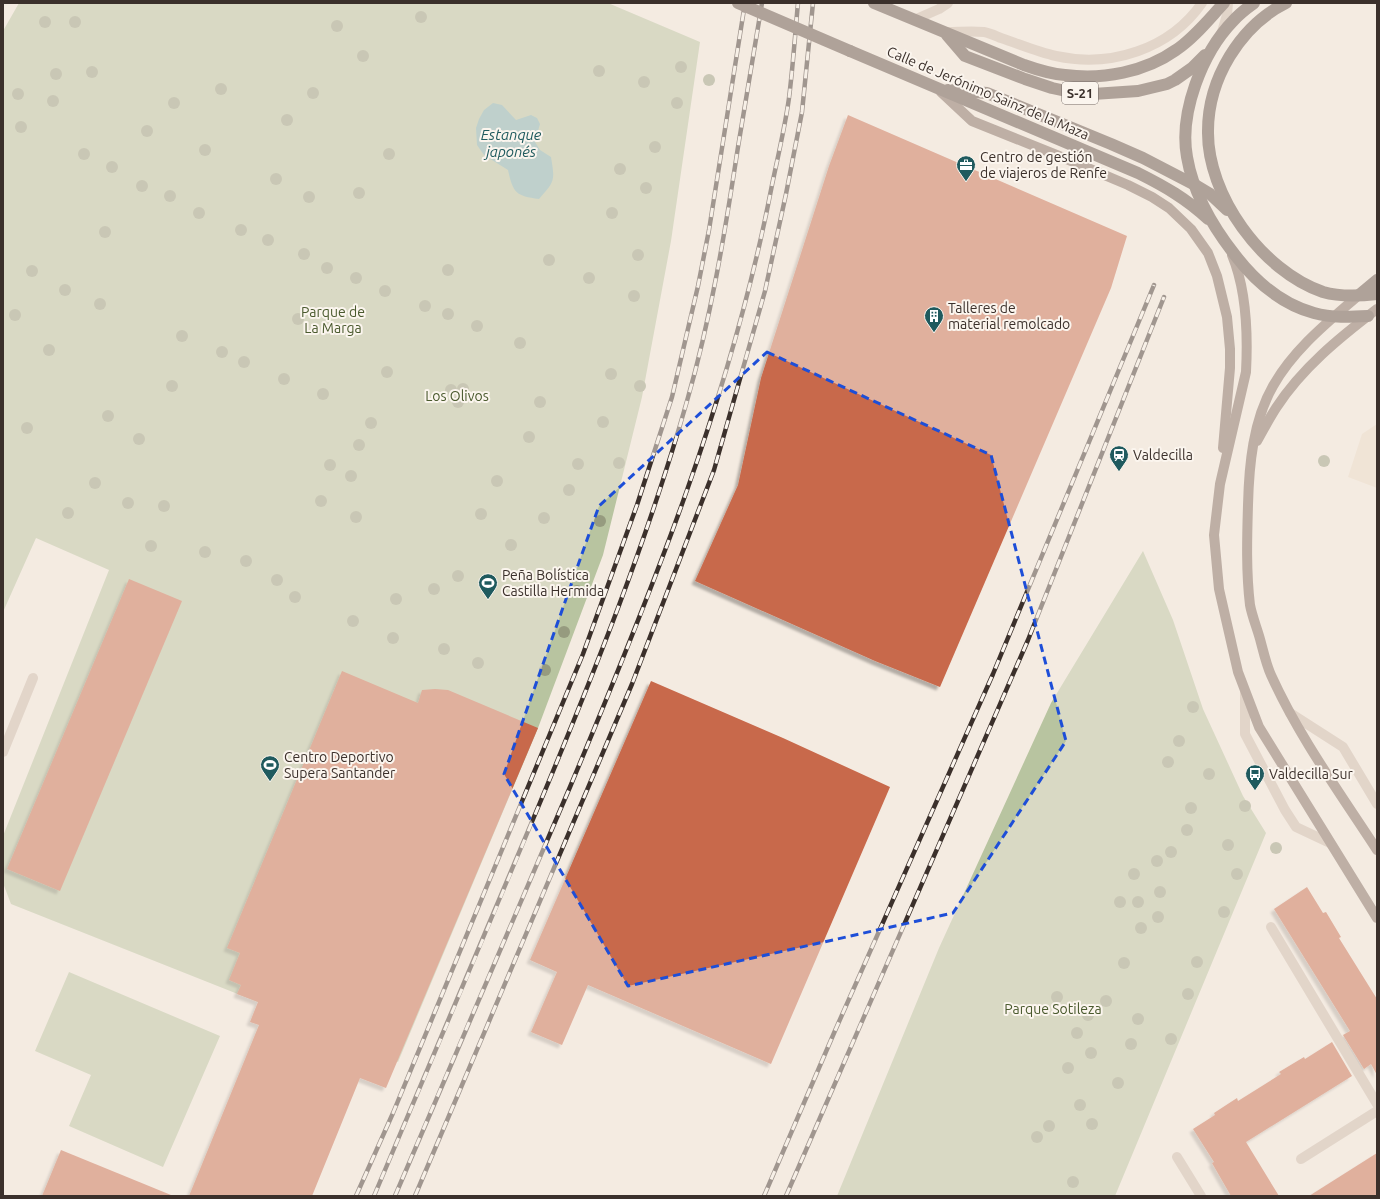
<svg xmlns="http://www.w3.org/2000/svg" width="1380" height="1199" viewBox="0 0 1380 1199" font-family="Ubuntu,sans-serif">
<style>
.green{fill:#b8c4a0}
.plaza{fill:#ecdcc8}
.water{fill:#7fb0b2}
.building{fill:#c8694b;filter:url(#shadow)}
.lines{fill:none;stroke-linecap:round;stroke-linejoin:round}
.minor{stroke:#cdbbac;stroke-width:10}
.major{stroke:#7d675c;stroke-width:10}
.highway{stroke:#5c4a42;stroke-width:12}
.rail-casing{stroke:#3b302b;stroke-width:4.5}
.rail{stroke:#fbf5ee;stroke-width:3;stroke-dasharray:9;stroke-linecap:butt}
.highway-bridge{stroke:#5c4a42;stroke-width:12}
.tree{fill:#969b7f}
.marked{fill:none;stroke:#1d4ed8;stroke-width:3;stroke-dasharray:8 5;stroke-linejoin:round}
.labels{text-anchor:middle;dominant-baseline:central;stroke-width:4;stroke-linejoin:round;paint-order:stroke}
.shield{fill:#fbf5ee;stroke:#756b66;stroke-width:1}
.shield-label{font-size:13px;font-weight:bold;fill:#3b302b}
.street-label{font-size:14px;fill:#3b302b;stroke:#fbf5ee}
.poi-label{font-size:14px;fill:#3b302b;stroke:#fbf5ee;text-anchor:start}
.park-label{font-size:14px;fill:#4a5a2e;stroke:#fbf5ee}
.water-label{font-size:15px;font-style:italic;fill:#1f5a5e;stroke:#fbf5ee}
</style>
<defs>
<filter id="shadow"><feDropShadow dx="-3.5" dy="3.5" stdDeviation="1" flood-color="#0004"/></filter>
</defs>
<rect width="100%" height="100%" fill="#f4ebe1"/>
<g class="green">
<path d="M19,3H608L700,42L671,241L642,397L603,555L538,728L398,1062L258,1002L11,904L3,883V836L109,570L36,538L3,612V31Z"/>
<path d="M1143,551L1173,620L1203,709L1243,796L1266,833L1115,1196H837L939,948L1051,703Z"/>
<path d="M69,972L220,1036L163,1167L69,1126L91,1075L35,1051Z"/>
</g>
<path class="plaza" d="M1377,424V488L1348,477L1362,434Z"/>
<path class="water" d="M493,103L502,105L516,120L531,115L537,118L540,124L535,142L540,150L551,157C555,181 555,181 539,199C516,196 513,193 508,170L484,155L477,145L476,128L479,119L484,110Z"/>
<g class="building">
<path d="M848,115L1127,236L1111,288L940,687L875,661L695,581L738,485L761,378L829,166Z"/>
<path d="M129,579L182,601L60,891L7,869Z"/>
<path d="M342,671L418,703L422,690L435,689L448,690L538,728L386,1088L360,1078L312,1196H189L259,1025L250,1022L258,1002L237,994L241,985L229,980L240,953L227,948Z"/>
<path d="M651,681L783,738L890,787L771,1064L588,985L562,1045L531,1032L557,972L530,960Z"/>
<path d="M1307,887L1323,913L1326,912L1341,937L1339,938L1377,999V1075L1371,1064L1364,1069L1343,1035L1350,1031L1274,909Z"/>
<path d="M1332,1042L1352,1076L1246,1142L1279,1196H1231L1212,1163L1214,1162L1193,1129L1215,1115L1214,1113L1237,1098L1238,1101L1281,1074L1279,1072L1304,1057L1305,1059Z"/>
<path d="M61,1150L171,1195V1196H42Z"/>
<path d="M1377,1153V1196H1309Z"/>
</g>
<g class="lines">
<g class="minor">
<path d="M914,20L939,9L948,3"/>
<path d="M947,32C959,32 972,31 984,32C990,33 996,36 1001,38C1019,44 1038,52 1056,56C1111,68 1170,49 1202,3"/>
<path d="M1222,32L1227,15L1228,3"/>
<path d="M1245,693V734L1285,810L1296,827L1330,843"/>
<path d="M1290,713L1343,747L1377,804"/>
<path d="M3,752L33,678"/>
<path d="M1271,927L1377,1104"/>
<path d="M1177,1157L1201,1196"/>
<path d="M1301,1159L1377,1111"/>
</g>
<g class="major">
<path d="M941,92L972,121L1069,160L1128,185L1152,197L1169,208L1191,229L1208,253L1217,276L1227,317L1230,349V368L1223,448"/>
<path d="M1232,255C1247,291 1248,334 1246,372L1220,484L1214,535L1219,589L1238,672L1259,727L1377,918"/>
<path d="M1359,295C1328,322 1294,349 1273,386C1253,421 1249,465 1248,505C1247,538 1246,572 1250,605C1252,616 1257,628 1260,639C1263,650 1266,664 1271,675C1299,737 1340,793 1377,850"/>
<path d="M1257,441C1263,430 1269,419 1276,408C1302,368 1339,338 1377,309"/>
</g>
<g class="highway">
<path d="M874,3L1024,65C1038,70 1051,74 1065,75C1103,80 1145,72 1176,50C1194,38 1209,19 1224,3"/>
<path d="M1254,3C1247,8 1239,14 1233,21C1202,53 1179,113 1187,157C1193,192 1213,227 1235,255C1255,281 1281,304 1314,313C1332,318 1350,317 1368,316"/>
<path d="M1286,3C1240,26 1208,79 1208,131C1207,195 1262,271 1323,292C1340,297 1360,296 1377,294"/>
<path d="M947,35L965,56L1025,79L1052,88L1066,91L1093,94L1138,91L1167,84L1175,80L1192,68L1205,55"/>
<path d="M850,51L1138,173C1164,186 1187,199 1208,219"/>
<path d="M948,90L987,93L1111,144L1143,158L1195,185L1210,194L1227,210"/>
<path d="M1359,295L1377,280"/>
</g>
<g class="rail-casing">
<g id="rail">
<path d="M356,1196L393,1113L583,654L637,505L672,397L698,286L709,230L745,3"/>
<path d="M374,1196C429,1066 485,936 539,805C594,673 648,539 687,401C711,318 725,232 738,147C746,99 754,51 762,3"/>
<path d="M395,1196C453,1059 512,923 570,787C652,591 732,394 772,185C778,156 785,127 789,98C793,66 795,35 798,3"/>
<path d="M415,1196L632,684L714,470L765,291L786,194L802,112L813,3"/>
<path d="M764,1196L834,1033L993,674L1154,285"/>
<path d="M786,1196L1028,640L1164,297"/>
</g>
</g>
<use href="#rail" class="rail"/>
<path class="highway-bridge" d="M738,3L850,51"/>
</g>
<g class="tree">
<circle cx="421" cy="17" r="6"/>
<circle cx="45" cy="22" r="6"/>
<circle cx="75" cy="22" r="6"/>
<circle cx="337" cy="26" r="6"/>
<circle cx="363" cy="56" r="6"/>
<circle cx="681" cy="67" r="6"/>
<circle cx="599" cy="71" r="6"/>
<circle cx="92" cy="72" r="6"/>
<circle cx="56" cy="74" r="6"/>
<circle cx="709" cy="80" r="6"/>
<circle cx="644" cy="82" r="6"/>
<circle cx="221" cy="89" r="6"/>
<circle cx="313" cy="93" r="6"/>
<circle cx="18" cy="94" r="6"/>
<circle cx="53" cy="101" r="6"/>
<circle cx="174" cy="103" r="6"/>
<circle cx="677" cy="103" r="6"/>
<circle cx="287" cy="120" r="6"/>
<circle cx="21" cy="127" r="6"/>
<circle cx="147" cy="131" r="6"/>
<circle cx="655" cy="147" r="6"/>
<circle cx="205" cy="150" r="6"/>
<circle cx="84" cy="154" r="6"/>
<circle cx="389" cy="154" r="6"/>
<circle cx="112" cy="167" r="6"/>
<circle cx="620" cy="169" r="6"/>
<circle cx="276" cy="179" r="6"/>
<circle cx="142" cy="186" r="6"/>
<circle cx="646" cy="188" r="6"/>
<circle cx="359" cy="193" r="6"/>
<circle cx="170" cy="196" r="6"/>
<circle cx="309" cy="197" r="6"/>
<circle cx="199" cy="213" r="6"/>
<circle cx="612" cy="213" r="6"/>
<circle cx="241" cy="230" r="6"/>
<circle cx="105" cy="232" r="6"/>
<circle cx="268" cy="240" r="6"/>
<circle cx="304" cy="254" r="6"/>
<circle cx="638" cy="255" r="6"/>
<circle cx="549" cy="260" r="6"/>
<circle cx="327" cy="268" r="6"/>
<circle cx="448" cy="270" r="6"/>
<circle cx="32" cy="271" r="6"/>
<circle cx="356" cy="278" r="6"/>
<circle cx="589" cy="278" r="6"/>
<circle cx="65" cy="290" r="6"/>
<circle cx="385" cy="291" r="6"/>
<circle cx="634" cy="296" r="6"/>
<circle cx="100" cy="304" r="6"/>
<circle cx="425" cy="306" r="6"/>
<circle cx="448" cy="314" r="6"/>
<circle cx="15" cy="315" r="6"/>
<circle cx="298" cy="319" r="6"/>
<circle cx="477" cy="326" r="6"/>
<circle cx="182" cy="336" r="6"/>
<circle cx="520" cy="343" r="6"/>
<circle cx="49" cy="350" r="6"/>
<circle cx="222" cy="352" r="6"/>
<circle cx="244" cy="362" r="6"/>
<circle cx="387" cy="372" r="6"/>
<circle cx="611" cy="374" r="6"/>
<circle cx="284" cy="379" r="6"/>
<circle cx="172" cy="386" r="6"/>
<circle cx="640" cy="386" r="6"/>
<circle cx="463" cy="389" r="6"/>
<circle cx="451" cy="390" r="6"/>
<circle cx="323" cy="394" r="6"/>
<circle cx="458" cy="402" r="6"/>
<circle cx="540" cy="402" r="6"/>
<circle cx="108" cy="416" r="6"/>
<circle cx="603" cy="422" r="6"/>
<circle cx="371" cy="423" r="6"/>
<circle cx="27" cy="428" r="6"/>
<circle cx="529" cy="437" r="6"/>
<circle cx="139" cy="439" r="6"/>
<circle cx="359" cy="445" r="6"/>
<circle cx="1324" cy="461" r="6"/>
<circle cx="619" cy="463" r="6"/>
<circle cx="578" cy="464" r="6"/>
<circle cx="330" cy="465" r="6"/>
<circle cx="351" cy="476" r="6"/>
<circle cx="497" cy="481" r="6"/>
<circle cx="95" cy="483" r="6"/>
<circle cx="569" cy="490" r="6"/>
<circle cx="321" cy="501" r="6"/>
<circle cx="128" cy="503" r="6"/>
<circle cx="164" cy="506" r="6"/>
<circle cx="68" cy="513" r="6"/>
<circle cx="481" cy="514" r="6"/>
<circle cx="356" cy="517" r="6"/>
<circle cx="544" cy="518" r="6"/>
<circle cx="600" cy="521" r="6"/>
<circle cx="511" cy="545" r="6"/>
<circle cx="151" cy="546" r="6"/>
<circle cx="205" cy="552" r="6"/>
<circle cx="246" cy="561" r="6"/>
<circle cx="458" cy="576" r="6"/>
<circle cx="277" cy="580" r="6"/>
<circle cx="434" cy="589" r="6"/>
<circle cx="577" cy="591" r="6"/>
<circle cx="295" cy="597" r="6"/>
<circle cx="396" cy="599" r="6"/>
<circle cx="353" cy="621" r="6"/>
<circle cx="564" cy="632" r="6"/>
<circle cx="393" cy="638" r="6"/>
<circle cx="444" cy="649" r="6"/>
<circle cx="478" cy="663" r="6"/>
<circle cx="545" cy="670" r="6"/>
<circle cx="1193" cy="707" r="6"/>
<circle cx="1179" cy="741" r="6"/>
<circle cx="1168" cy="762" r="6"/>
<circle cx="1209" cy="774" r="6"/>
<circle cx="1245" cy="806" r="6"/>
<circle cx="1191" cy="808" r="6"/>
<circle cx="1187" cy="830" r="6"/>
<circle cx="1228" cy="845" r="6"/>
<circle cx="1276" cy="848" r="6"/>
<circle cx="1171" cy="852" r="6"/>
<circle cx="1157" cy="861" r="6"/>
<circle cx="1134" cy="874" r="6"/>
<circle cx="1237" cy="874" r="6"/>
<circle cx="1160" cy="892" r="6"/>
<circle cx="1120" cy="902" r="6"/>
<circle cx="1138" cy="902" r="6"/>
<circle cx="1224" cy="912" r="6"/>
<circle cx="1158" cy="917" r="6"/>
<circle cx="1141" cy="928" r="6"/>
<circle cx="1197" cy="962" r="6"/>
<circle cx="1124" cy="963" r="6"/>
<circle cx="1188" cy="994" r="6"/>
<circle cx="1057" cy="997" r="6"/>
<circle cx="1106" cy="1001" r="6"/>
<circle cx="1088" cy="1015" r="6"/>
<circle cx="1138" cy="1019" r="6"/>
<circle cx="1077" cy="1033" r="6"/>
<circle cx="1171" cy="1039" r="6"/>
<circle cx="1131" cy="1044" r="6"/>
<circle cx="1091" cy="1053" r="6"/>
<circle cx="1068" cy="1068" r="6"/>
<circle cx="1118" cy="1083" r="6"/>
<circle cx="1080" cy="1105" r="6"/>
<circle cx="1092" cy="1124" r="6"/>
<circle cx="1049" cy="1126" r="6"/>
<circle cx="1037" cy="1137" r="6"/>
<circle cx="1073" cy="1182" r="6"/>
</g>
<path d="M0 0H1380V1199H0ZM767,352L991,455L1066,741L953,913L628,986L504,774L599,506Z" fill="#f4ebe1" fill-opacity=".55" fill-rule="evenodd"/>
<path class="marked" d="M767,352L991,455L1066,741L953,913L628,986L504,774L599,506Z"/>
<defs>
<g id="office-pin" transform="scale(1)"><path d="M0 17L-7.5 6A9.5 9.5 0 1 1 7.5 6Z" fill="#1f5a5e" stroke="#fbf5ee"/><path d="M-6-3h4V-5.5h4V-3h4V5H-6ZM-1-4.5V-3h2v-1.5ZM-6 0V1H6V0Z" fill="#fff"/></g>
<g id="building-pin" transform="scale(1)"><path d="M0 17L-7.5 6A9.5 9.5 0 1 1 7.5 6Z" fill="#1f5a5e" stroke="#fbf5ee"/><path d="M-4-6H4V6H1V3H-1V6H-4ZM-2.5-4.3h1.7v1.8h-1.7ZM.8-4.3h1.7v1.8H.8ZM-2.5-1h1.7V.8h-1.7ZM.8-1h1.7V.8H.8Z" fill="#fff"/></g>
<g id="station-pin" transform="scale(1)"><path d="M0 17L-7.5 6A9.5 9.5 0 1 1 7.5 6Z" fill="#1f5a5e" stroke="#fbf5ee"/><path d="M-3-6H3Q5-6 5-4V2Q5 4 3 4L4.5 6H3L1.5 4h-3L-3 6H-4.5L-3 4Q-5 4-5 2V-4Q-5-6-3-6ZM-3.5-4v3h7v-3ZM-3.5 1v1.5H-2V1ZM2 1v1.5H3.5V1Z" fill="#fff"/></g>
<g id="stadium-pin" transform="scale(1)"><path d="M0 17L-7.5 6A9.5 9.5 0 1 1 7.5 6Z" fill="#1f5a5e" stroke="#fbf5ee"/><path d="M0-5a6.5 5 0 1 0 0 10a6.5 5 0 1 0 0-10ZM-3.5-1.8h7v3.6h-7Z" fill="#fff"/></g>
<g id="bus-pin" transform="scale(1)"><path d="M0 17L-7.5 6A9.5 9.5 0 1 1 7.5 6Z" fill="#1f5a5e" stroke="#fbf5ee"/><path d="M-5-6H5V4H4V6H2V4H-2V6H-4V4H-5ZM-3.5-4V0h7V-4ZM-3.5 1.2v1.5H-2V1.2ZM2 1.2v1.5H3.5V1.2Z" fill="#fff"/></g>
</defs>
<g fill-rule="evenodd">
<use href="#office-pin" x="966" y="165"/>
<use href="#building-pin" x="934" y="316"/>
<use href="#station-pin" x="1119" y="455"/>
<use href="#stadium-pin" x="488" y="583"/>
<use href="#stadium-pin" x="270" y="765"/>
<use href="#bus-pin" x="1255" y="774"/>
</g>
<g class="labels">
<rect class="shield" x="1062" y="82" width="36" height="22" rx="3"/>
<g class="shield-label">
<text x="1080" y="93">S-21</text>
</g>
<g class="street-label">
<text transform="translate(988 93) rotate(23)">Calle de Jerónimo Sainz de la Maza</text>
</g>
<g class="poi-label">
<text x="980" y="157">Centro de gestión<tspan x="980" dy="16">de viajeros de Renfe</tspan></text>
<text x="948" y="308">Talleres de<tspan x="948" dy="16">material remolcado</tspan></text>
<text x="1133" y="455">Valdecilla</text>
<text x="502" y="575">Peña Bolística<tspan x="502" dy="16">Castilla Hermida</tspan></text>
<text x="284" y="757">Centro Deportivo<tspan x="284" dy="16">Supera Santander</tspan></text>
<text x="1269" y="774">Valdecilla Sur</text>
</g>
<g class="park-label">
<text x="333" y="312">Parque de<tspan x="333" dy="16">La Marga</tspan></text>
<text x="457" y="396">Los Olivos</text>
<text x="1053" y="1009">Parque Sotileza</text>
</g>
<g class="water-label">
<text x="511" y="134">Estanque<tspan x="511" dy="17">japonés</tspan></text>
</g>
</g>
<rect width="1380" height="1199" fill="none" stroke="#3b302b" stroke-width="8"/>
</svg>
